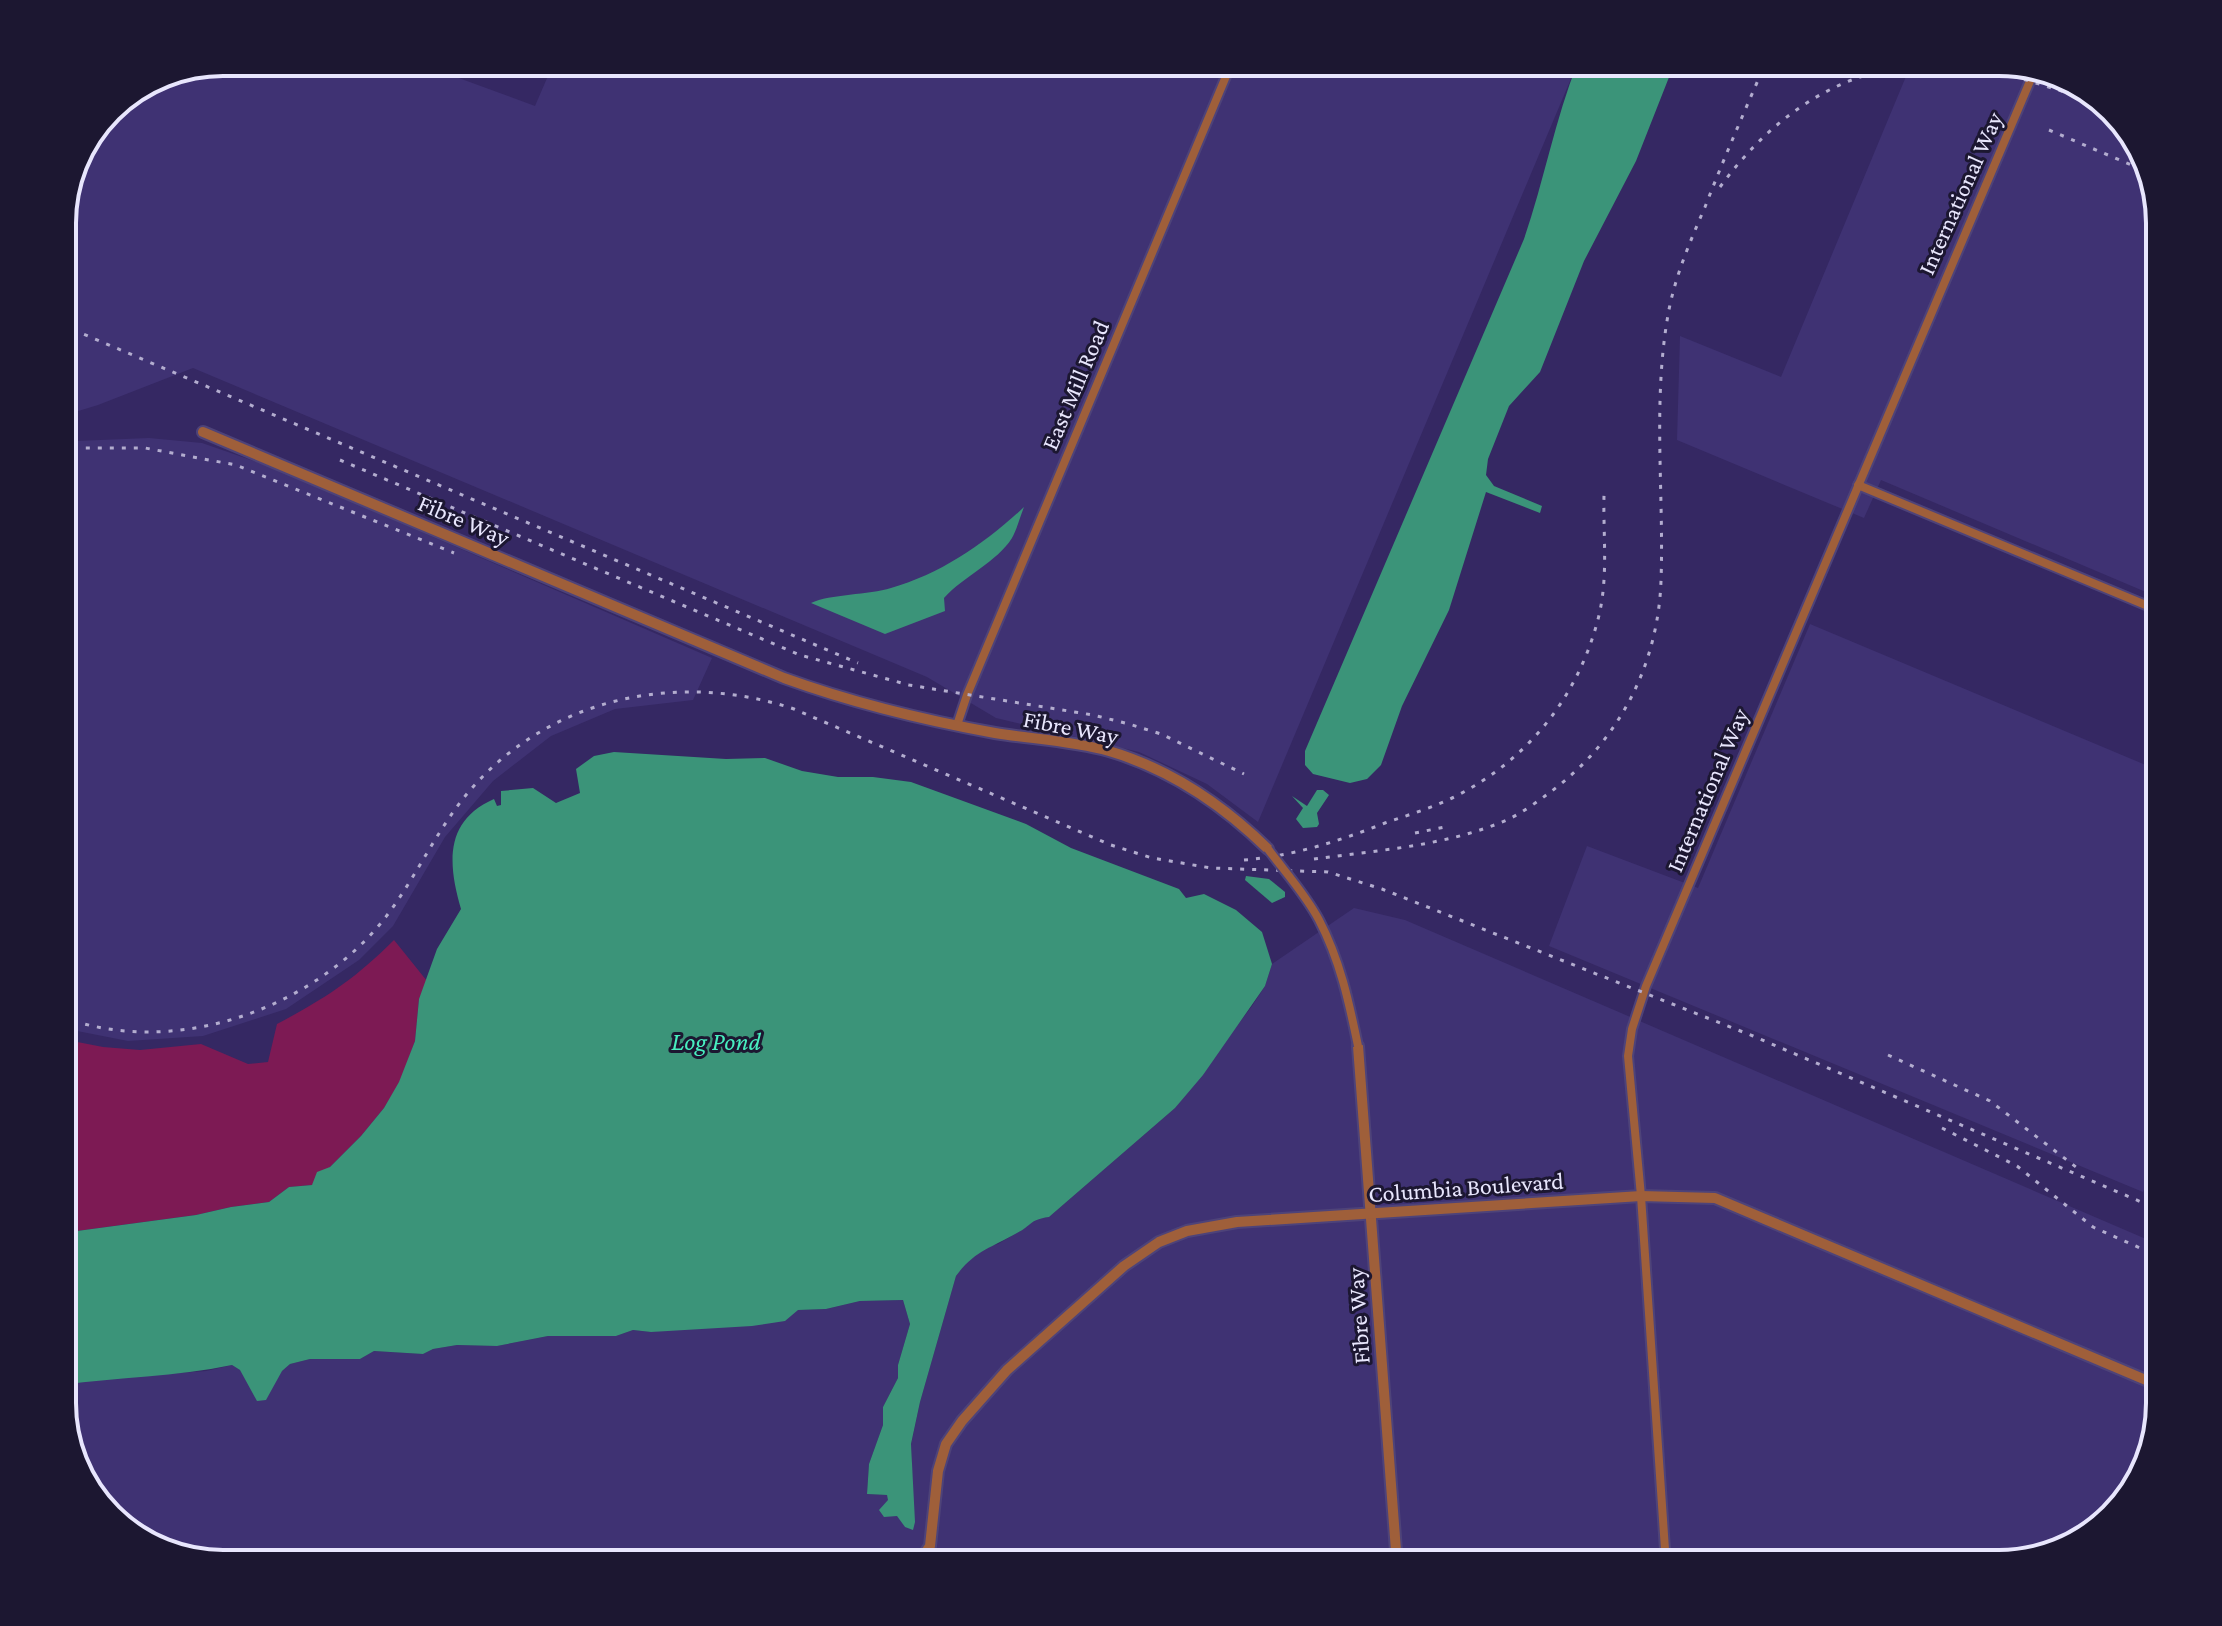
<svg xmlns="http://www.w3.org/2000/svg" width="2222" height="1626" viewBox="0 0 2222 1626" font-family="'Crimson Pro',serif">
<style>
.built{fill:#3f3273}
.green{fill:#7d1a54}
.water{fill:#3b9479}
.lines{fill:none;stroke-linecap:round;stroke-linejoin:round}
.minor-casing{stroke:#4e4379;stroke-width:12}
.tertiary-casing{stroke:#4e4379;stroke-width:14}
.minor{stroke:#9f5f3a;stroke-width:8}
.tertiary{stroke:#9f5f3a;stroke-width:10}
.rail{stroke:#b3adcf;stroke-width:3;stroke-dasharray:4 8;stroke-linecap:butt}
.minor-bridge-casing{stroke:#4e4379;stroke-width:12;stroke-linecap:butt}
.minor-bridge{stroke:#9f5f3a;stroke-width:8}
.labels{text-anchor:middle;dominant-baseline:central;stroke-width:6;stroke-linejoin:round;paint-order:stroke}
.street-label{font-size:24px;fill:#e8e6fd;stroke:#1c1731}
.water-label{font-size:26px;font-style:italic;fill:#48eebf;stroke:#1c1731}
.rim{fill:none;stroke:#e8e6fd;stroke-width:4}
</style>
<rect width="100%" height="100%" fill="#352863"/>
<g class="built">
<path d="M223,62H415L535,106L554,62H1578L1258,822L1207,784L1139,752L996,718L927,677L193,368L98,405L62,416V212L78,152L117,102L162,74Z"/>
<path d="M1912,62H1999L2096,95L2143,152L2160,223V598L1881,480L1864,518L1677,440L1680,336L1781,377Z"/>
<path d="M149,438L202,443L274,468L712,658L693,700L615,709L551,736L493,781L445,837L393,926L359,960L286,1009L203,1036L128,1041L62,1028V444L76,441Z"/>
<path d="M1810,624L2160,771V1152L2143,1192L1549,946L1587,846L1698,888Z"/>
<path d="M1354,908L1405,920L2160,1245V1403L2127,1500L2070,1547L1999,1564H223L126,1531L79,1474L62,1413V1385L102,1379L206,1371L232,1365L240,1370L282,1371L290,1364L310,1359H360L374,1351L423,1354L433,1349L457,1345L497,1346L548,1336H616L633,1330L651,1332L797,1310L826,1309L860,1301L903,1300L910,1324L898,1365V1378L883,1407V1425L869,1464L867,1494L887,1495L905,1527L913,1498L911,1445L920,1402L956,1276L966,1262L985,1247L998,1244L1022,1230L1033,1219L1049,1217L1175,1108L1252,1006L1265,986L1272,964Z"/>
</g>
<path class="green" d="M394,940L427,981L419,999L415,1041L400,1082L384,1108L361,1136L312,1185L289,1187L269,1202L231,1207L196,1215L62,1233V1039L103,1047L140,1050L201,1044L248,1064L268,1062L277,1024C326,998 355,979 394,940Z"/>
<g class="water">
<path d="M1578,62H1675L1636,161L1584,261L1540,372L1509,406L1488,459L1486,475L1494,486L1542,506L1540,513L1486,492L1449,610L1402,706L1381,765L1367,779L1350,783L1313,774L1305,765V751L1524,239C1544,181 1555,119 1578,62Z"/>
<path d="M1024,507C1020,517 1017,529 1012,538C997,562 964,576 944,598L945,611L885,634L811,603C830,594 869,595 891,588C941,574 987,542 1024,507Z"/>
<path d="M614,752L726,759L765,758L802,771L838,777H873L911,782L1026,824L1071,848L1179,889L1186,898L1204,894L1236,910L1262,932L1272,964L1265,986L1203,1075L1175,1108L1049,1217C1028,1220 1033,1225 1017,1233C991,1248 974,1251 956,1276L920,1402L911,1444L915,1522L913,1530L905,1527L897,1516L884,1517L879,1510L888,1500L887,1495L867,1494L869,1464L883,1425V1407L898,1378V1365L910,1324L903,1300L860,1301L826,1309L798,1310L785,1321L752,1326L651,1332L633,1330L616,1336H548L497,1346L457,1345L433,1349L423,1354L374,1351L360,1359H310L290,1364L282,1371L266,1400L257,1401L240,1370L232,1365C176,1377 118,1377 62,1385V1233L196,1215L231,1207L269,1202L289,1187L312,1185L317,1172L330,1167L361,1136L384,1108L399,1082L415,1041L419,999L437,949L461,909C448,864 444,821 494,799L497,806L501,805V791L533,788L556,803L580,793L576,769L594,756Z"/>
<path d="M1317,790H1323L1329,795L1317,813L1319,824L1317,827L1303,828L1296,819L1303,808L1292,796L1307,806Z"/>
<path d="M1246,876L1269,879L1285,892V897L1272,903L1245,880Z"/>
</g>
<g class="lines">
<g class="minor-casing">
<g id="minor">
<path d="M1858,485L2160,611"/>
<path d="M957,725L967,695L1232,62"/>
<path d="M1666,1564L1641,1196L1628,1056L1632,1029L1646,986L2033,74"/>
</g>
</g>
<g class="tertiary-casing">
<g id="tertiary">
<path d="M203,432L784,678C853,703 923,720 995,733C1033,739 1073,741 1109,751C1170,769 1223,805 1268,849"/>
<path d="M1358,1046L1397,1564"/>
<path d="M918,1564L930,1546L938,1471L946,1444L962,1421L1007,1370L1124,1266L1159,1242L1187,1231L1237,1222L1641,1196L1715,1198L2160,1386"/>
</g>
</g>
<use href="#minor" class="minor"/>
<use href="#tertiary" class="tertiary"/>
<g class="rail">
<path d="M2063,90L2107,108"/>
<path d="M2049,130L2148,172"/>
<path d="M1720,187C1779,106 1862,54 1966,66C2002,71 2037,84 2072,94"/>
<path d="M62,325L858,663"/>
<path d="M62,451L85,448H145L236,465L454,553"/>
<path d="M340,460L800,655L909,685L1093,715L1129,724L1161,734L1244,774"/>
<path d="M1415,833L1445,827"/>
<path d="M1314,859C1379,850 1448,846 1509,819C1523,812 1537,802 1549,793C1618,743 1658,666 1661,581C1664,495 1653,406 1667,321C1673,281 1689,244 1705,207C1724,158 1745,110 1766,62"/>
<path d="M1244,860C1294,856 1339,841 1385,823C1408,815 1432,808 1454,797C1525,762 1576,700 1597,623C1609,581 1603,538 1604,495"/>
<path d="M62,1018C80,1023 98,1028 116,1030C212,1042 319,998 381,923C415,881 436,829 472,788C553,696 681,671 794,709L1111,845L1152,858L1211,868L1328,872L1382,889L1753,1036L2160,1210"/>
<path d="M1888,1055L1990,1101L2076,1167"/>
<path d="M1942,1128L2017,1166L2093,1227L2160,1257"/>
</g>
<g class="minor-bridge-casing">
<path id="minor-bridge" d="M1268,849C1285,872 1306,895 1319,920C1340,960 1349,1002 1358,1046"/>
</g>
<use href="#minor-bridge" class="minor-bridge"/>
</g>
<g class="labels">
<g class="street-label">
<text transform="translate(1960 193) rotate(-66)">International Way</text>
<text transform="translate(1075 385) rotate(-67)">East Mill Road</text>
<text transform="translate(464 520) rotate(23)">Fibre Way</text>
<text transform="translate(1071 727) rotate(11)">Fibre Way</text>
<text transform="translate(1707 790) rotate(-67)">International Way</text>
<text transform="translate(1466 1187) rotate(-4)">Columbia Boulevard</text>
<text transform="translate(1358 1316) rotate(-94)">Fibre Way</text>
</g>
<g class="water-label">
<text x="716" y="1041">Log Pond</text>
</g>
</g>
<path d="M0 0H2222V1626H0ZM223 76H1999A147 147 0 0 1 2146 223V1403A147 147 0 0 1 1999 1550H223A147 147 0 0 1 76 1403V223A147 147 0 0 1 223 76Z" fill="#1c1731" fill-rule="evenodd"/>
<path class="rim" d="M223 76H1999A147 147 0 0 1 2146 223V1403A147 147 0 0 1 1999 1550H223A147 147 0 0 1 76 1403V223A147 147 0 0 1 223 76Z"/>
</svg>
